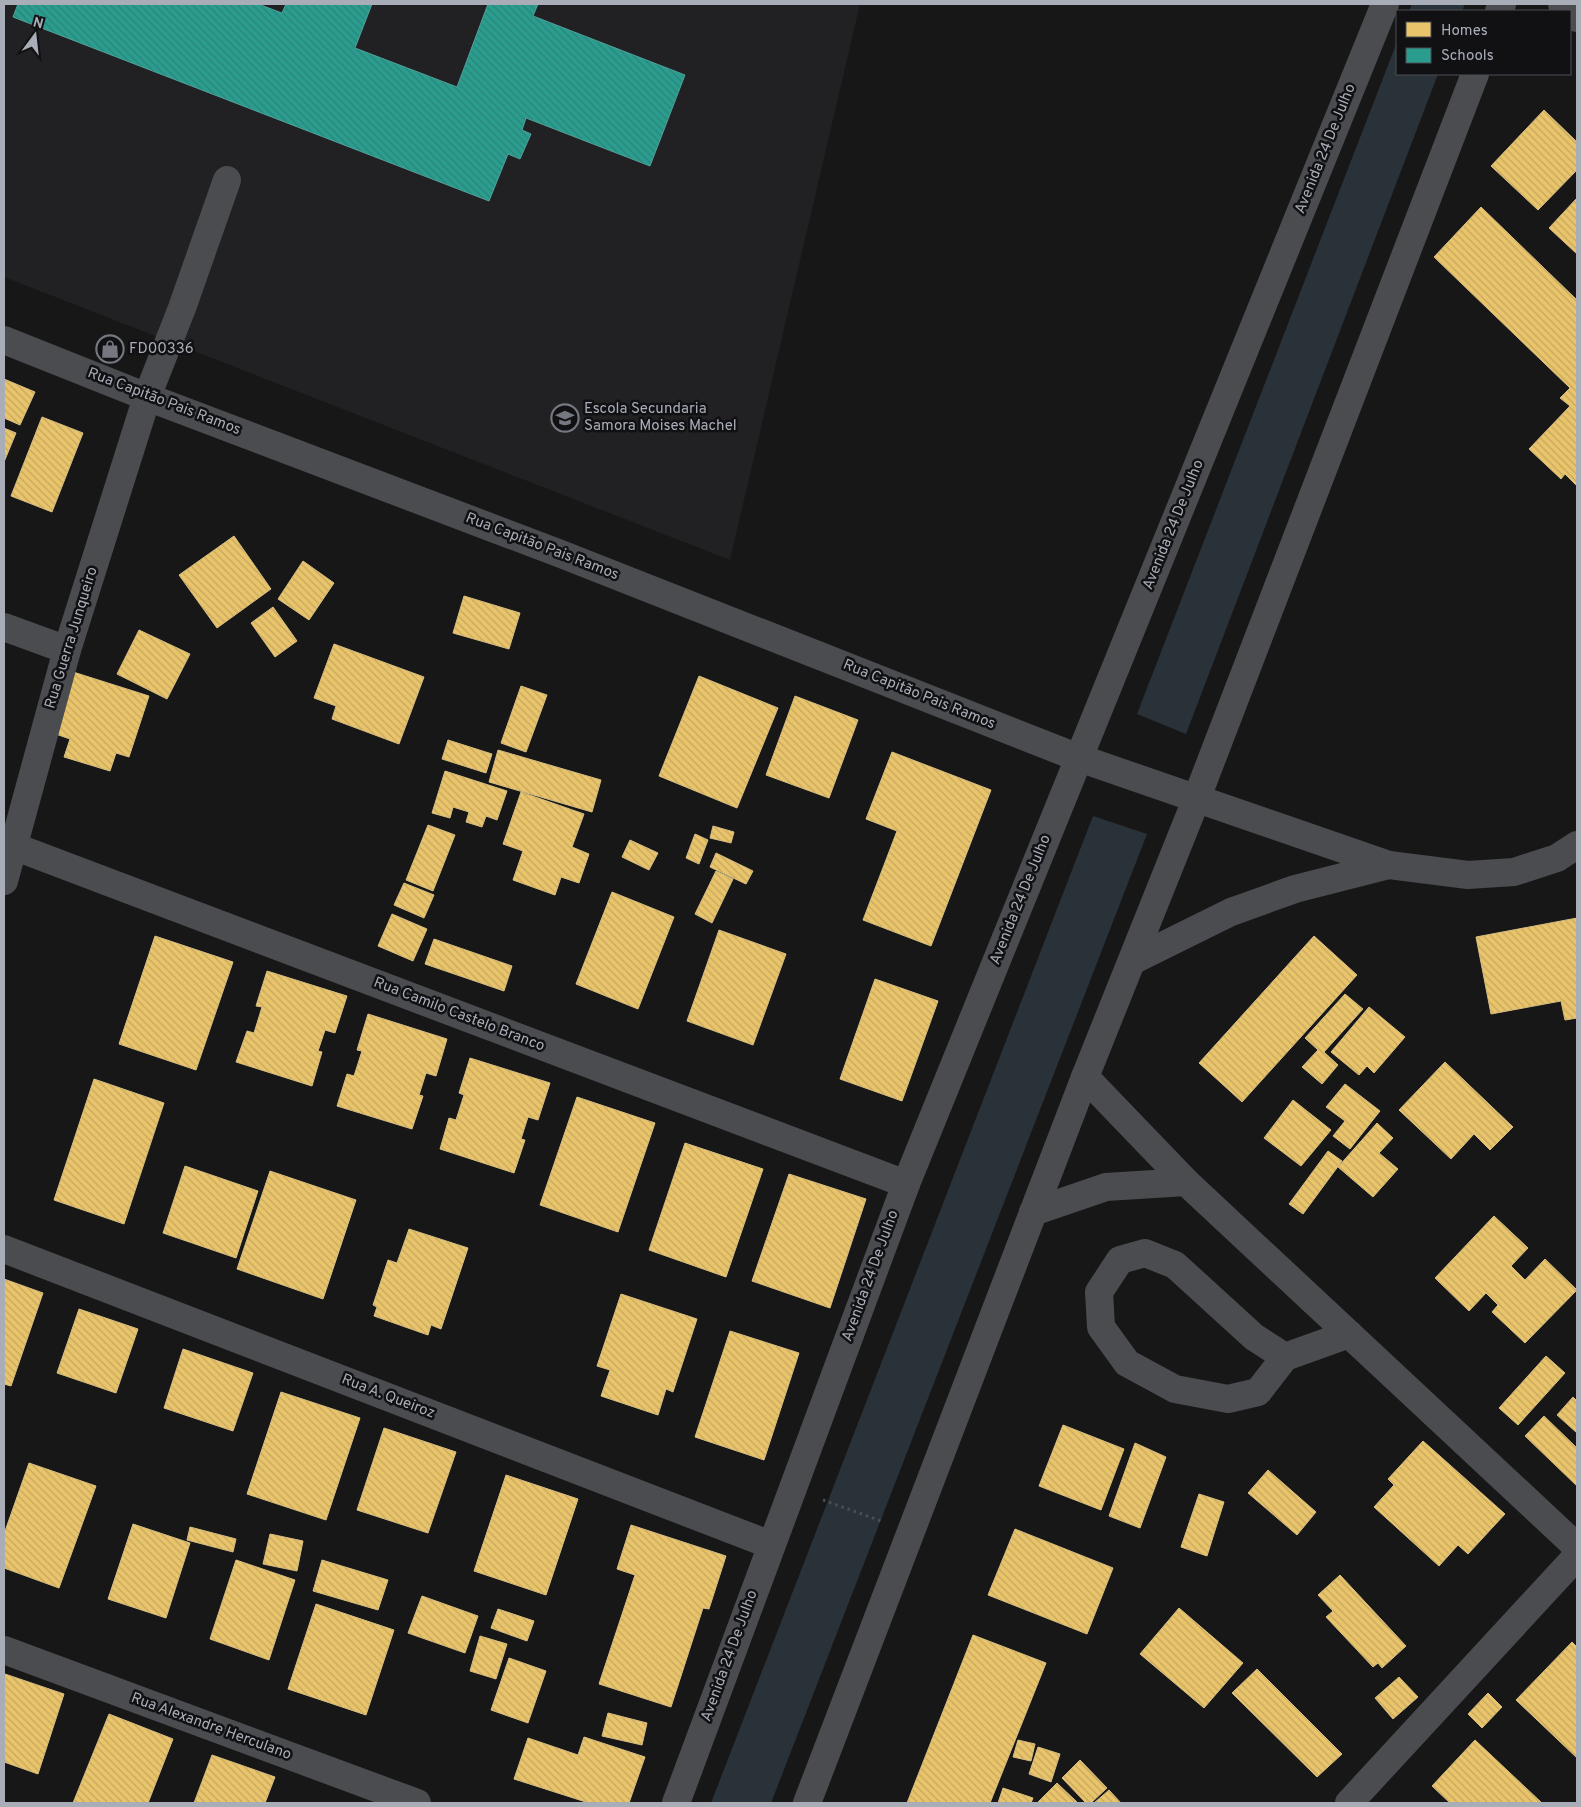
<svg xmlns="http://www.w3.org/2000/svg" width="1581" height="1807" viewBox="0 0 1581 1807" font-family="Overpass,sans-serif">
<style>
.built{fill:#212123}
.water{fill:#2a3239}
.homes{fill:url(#homes-back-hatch);stroke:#d6bd81}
.schools{fill:url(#schools-back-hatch);stroke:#50a29b}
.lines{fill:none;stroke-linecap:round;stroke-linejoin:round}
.path{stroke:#4d4e52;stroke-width:3;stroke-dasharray:2.5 4;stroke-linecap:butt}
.minor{stroke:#4b4c50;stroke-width:28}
.labels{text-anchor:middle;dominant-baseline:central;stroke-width:5;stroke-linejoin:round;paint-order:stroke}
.street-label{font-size:15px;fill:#a8adb8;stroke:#111113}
.poi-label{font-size:15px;fill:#a8adb8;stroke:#111113;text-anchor:start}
</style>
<defs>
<pattern id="homes-back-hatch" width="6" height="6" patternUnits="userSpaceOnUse" patternTransform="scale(1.25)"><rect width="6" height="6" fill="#e9c46a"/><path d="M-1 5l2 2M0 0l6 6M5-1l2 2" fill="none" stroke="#c4a760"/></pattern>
<pattern id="schools-back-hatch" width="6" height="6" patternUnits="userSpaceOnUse" patternTransform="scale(1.25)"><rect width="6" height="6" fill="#2a9d8f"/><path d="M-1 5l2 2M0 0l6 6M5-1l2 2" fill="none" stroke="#2c8379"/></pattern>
</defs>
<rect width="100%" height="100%" fill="#171717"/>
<path class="built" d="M4,4H860L730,560L4,277Z"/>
<g class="water">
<path d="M1412,4H1465L1462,11H1409Z"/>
<path d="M1397,42V74H1438L1186,734L1137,714Z"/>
<path d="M1093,816L1147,834L771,1803H711Z"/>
</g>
<g class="homes">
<path d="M1544,110L1577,142V170L1538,210L1491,166Z"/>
<path d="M1577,198V254L1549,228Z"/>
<path d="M1481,207L1577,300V486L1565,474L1561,479L1529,449L1570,406L1560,398L1570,388L1434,257Z"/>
<path d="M4,379L35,392L20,425L4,418Z"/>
<path d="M42,417L83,433L52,512L11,496Z"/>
<path d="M4,428L16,433L4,462Z"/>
<path d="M234,536L271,589L217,628L179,575Z"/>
<path d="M303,561L334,583L309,620L278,599Z"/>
<path d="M464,596L520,613L509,649L453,633Z"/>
<path d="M273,607L297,641L275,657L251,623Z"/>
<path d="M139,630L190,654L167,699L117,674Z"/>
<path d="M334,644L424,677L399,744L332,719L336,706L314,698Z"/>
<path d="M70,671L149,696L129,757L116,753L110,771L64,757L70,739L50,732Z"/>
<path d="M699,676L778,708L737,808L659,776Z"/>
<path d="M521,686L547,695L526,752L501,743Z"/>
<path d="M795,696L858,720L829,798L766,775Z"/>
<path d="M448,740L492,754L486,773L442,759Z"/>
<path d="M498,750L601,780L592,812L489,782Z"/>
<path d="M892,752L991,790L931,946L863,920L897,831L866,819Z"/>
<path d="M445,771L507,791L497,820L486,816L482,827L466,822L469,812L453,807L450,818L432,813Z"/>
<path d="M521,792L584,814L572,847L589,854L579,883L561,877L555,895L513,880L523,851L503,844Z"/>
<path d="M428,825L455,835L433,891L406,880Z"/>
<path d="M713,826L734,832L731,843L710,838Z"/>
<path d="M695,834L708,840L699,864L686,858Z"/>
<path d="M630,840L658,853L649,870L622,857Z"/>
<path d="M716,853L753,871L746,884L710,867Z"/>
<path d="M716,871L733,879L712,923L695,914Z"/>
<path d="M404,883L434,895L424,918L394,905Z"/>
<path d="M612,892L674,917L638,1009L576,984Z"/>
<path d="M392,914L427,929L413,961L378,946Z"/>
<path d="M1577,918V1018L1565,1020L1561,1001L1491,1014L1476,937Z"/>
<path d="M719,930L786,954L753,1045L687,1021Z"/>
<path d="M155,936L233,962L196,1070L119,1044Z"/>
<path d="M1314,936L1357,975L1242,1102L1199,1063Z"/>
<path d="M434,939L512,966L504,991L425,964Z"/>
<path d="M267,971L347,996L335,1033L325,1030L318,1051L322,1052L312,1086L236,1062L247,1031L254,1033L262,1007L256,1006Z"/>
<path d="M875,979L938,1001L902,1101L840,1079Z"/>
<path d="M1345,994L1363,1009L1324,1052L1338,1065L1322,1084L1302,1067L1318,1050L1305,1038Z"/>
<path d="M1369,1007L1405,1037L1374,1073L1367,1066L1359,1075L1331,1052Z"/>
<path d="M368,1014L447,1039L436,1076L426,1073L419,1095L423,1096L412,1129L337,1106L347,1074L354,1076L362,1051L357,1050Z"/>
<path d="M470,1058L550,1083L538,1120L528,1117L521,1139L525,1140L514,1173L440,1149L449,1118L456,1120L464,1095L459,1093Z"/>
<path d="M1445,1062L1513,1127L1490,1150L1474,1134L1451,1159L1399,1110Z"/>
<path d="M94,1079L164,1103L124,1224L54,1200Z"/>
<path d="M1345,1084L1380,1111L1350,1149L1333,1136L1345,1121L1326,1107Z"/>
<path d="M577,1097L655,1123L618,1232L540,1205Z"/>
<path d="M1293,1100L1331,1130L1301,1166L1264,1138Z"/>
<path d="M1377,1123L1393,1138L1379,1153L1398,1169L1373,1197L1338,1167Z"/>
<path d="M685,1143L763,1169L726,1277L649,1250Z"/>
<path d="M1328,1151L1342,1161L1303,1214L1289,1204Z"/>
<path d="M185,1166L258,1191L236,1258L163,1233Z"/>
<path d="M270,1171L356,1200L323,1299L237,1269Z"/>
<path d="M789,1174L866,1199L830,1308L752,1281Z"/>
<path d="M1494,1216L1528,1248L1511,1266L1525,1280L1545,1259L1577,1290L1525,1343L1492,1312L1498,1305L1486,1293L1469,1311L1435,1278Z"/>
<path d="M409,1229L468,1248L441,1329L431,1325L428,1335L374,1316L377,1307L373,1305L388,1260L397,1263Z"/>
<path d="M4,1279L43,1293L11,1386L4,1384Z"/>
<path d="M621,1294L697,1319L673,1392L666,1389L658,1415L601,1396L610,1370L597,1366Z"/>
<path d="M79,1309L138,1329L116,1393L57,1373Z"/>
<path d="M730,1331L799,1353L764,1460L695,1437Z"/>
<path d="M183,1349L253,1373L233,1431L164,1408Z"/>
<path d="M1546,1356L1565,1373L1518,1425L1499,1408Z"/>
<path d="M281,1392L360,1418L326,1520L247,1494Z"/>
<path d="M1573,1397L1577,1401V1433L1557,1415Z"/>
<path d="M1544,1416L1577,1448V1486L1525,1436Z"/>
<path d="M1063,1425L1124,1449L1101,1510L1039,1486Z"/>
<path d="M384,1428L456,1452L428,1533L357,1510Z"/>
<path d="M1423,1441L1505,1514L1468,1554L1458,1545L1439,1566L1374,1507L1394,1485L1388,1479Z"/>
<path d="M1135,1443L1166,1457L1140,1528L1109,1516Z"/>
<path d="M29,1463L96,1486L59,1588L4,1568V1534Z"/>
<path d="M1268,1470L1316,1512L1297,1535L1248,1493Z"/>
<path d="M506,1475L578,1499L546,1595L474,1571Z"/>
<path d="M1199,1494L1224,1502L1207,1556L1181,1547Z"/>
<path d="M133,1524L190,1543L166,1618L108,1599Z"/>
<path d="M631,1525L726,1556L709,1609L703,1608L671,1707L599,1684L635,1575L617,1569Z"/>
<path d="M190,1527L236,1539L233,1552L187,1540Z"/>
<path d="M1015,1529L1113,1568L1087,1634L988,1595Z"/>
<path d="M270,1534L303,1541L297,1571L263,1564Z"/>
<path d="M236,1560L295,1580L269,1660L210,1639Z"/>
<path d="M322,1560L388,1580L378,1610L313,1591Z"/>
<path d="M1340,1575L1406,1646L1382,1668L1378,1663L1373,1667L1326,1617L1333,1611L1318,1595Z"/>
<path d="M422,1596L478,1616L465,1653L408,1633Z"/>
<path d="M316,1604L394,1630L366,1715L288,1689Z"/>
<path d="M1179,1608L1243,1663L1204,1708L1140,1654Z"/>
<path d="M498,1609L534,1621L527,1641L491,1628Z"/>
<path d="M973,1635L1046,1663L990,1803H907Z"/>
<path d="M480,1636L507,1644L496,1679L470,1671Z"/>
<path d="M1572,1642L1577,1647V1758L1516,1700Z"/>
<path d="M509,1658L546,1671L528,1723L491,1710Z"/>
<path d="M1257,1669L1342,1754L1317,1777L1232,1693Z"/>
<path d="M5,1674L64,1694L38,1774L4,1762Z"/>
<path d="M1399,1677L1418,1697L1393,1719L1375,1698Z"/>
<path d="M1488,1693L1502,1707L1482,1728L1468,1714Z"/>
<path d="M608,1713L647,1723L642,1745L602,1736Z"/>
<path d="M109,1714L173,1739L148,1803H73Z"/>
<path d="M584,1737L645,1757L629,1803H589L514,1779L528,1738L578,1755Z"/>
<path d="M1018,1740L1035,1744L1031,1761L1013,1757Z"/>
<path d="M1475,1740L1542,1803H1450L1432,1786Z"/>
<path d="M1038,1747L1060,1754L1051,1782L1029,1774Z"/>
<path d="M212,1755L275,1777L265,1803H194Z"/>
<path d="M1080,1760L1107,1788L1091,1803H1086L1062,1778Z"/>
<path d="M1057,1783L1078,1803H1037Z"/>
<path d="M1003,1788L1033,1798L1031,1803H998Z"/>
<path d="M1109,1790L1121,1803H1094Z"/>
</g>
<path class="schools" d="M18,4H258L282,13L286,4H372L355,48L457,87L488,4H538L533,16L685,75L650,166L526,118L522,130L531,134L520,159L508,154L489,201L13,17Z"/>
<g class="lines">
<path class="path" d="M823,1500L881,1521"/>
<g class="minor">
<path d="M1562,4L1577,18"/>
<path d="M1499,11L1502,4"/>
<path d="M4,340L147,397L561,554L1079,758L1389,865L1468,875L1514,872L1557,858L1577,845"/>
<path d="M4,627L67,650"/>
<path d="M13,846L906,1184"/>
<path d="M4,881L67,650L147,397L182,308L227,180"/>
<path d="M1132,961L1231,912L1295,889L1389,865"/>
<path d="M1085,1077L1186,1182L1577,1547"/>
<path d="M1033,1212L1106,1187L1186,1182"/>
<path d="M4,1249L771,1545"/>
<path d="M1285,1357L1254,1337L1175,1265L1145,1253L1120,1260L1099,1292L1101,1327L1127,1363L1175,1389L1228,1399L1258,1392L1285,1357L1349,1334"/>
<path d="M4,1650L417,1803"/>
<path d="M676,1803L906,1184L1385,4"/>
<path d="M807,1803L1085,1077L1196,800L1475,74"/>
<path d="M1349,1803L1577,1556"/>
</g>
</g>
<defs>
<g id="shop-ring" transform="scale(1.4375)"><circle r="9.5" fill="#111113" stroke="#757880" stroke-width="1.5"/><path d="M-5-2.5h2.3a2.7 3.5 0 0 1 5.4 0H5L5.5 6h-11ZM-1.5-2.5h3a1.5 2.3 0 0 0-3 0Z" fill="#757880"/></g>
<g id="school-ring" transform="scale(1.4375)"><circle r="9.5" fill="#111113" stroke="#757880" stroke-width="1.5"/><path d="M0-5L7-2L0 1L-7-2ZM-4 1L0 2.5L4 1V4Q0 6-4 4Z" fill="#757880"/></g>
</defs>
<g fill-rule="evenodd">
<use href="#shop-ring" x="110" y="349"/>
<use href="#school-ring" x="565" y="418"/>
</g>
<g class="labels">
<g class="street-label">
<text transform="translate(1326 149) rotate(-68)">Avenida 24 De Julho</text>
<text transform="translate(164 402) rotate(21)">Rua Capitão Pais Ramos</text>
<text transform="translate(1174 525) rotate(-68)">Avenida 24 De Julho</text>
<text transform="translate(542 547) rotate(21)">Rua Capitão Pais Ramos</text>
<text transform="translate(72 638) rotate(-73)">Rua Guerra Junqueiro</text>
<text transform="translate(919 695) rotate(22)">Rua Capitão Pais Ramos</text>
<text transform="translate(1021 900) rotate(-68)">Avenida 24 De Julho</text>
<text transform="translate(459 1015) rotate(21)">Rua Camilo Castelo Branco</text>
<text transform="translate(871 1276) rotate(-70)">Avenida 24 De Julho</text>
<text transform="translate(388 1397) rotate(21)">Rua A. Queiroz</text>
<text transform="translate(730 1656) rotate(-70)">Avenida 24 De Julho</text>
<text transform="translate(211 1727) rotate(20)">Rua Alexandre Herculano</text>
</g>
<g class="poi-label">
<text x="129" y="349">FD00336</text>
<text x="584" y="409">Escola Secundaria<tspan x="584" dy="17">Samora Moises Machel</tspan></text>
</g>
</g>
<rect width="1581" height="1807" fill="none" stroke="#a8adb8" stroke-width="10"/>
<rect x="1396" y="10" width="175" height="65" fill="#111113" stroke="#4d4f55"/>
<rect x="1406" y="22" width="25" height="15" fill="#e9c46a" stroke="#4d4f55"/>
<text x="1441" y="35" font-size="15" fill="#a8adb8">Homes</text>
<rect x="1406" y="48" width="25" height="15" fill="#2a9d8f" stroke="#4d4f55"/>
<text x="1441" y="60" font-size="15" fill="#a8adb8">Schools</text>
<g transform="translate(35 35) rotate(15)" stroke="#111113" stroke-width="4" paint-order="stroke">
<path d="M0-4L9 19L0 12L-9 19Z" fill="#a8adb8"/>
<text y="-8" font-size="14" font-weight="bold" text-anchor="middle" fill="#a8adb8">N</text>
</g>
</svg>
